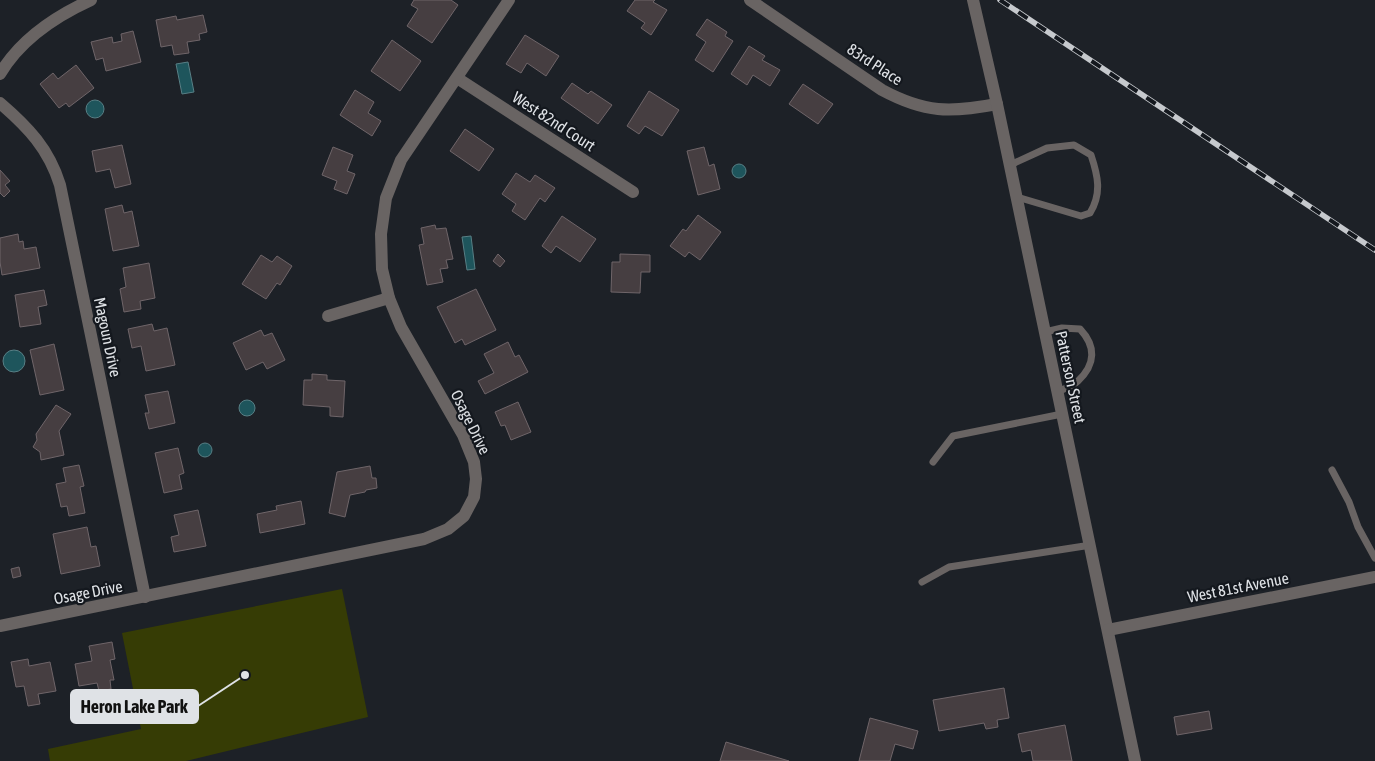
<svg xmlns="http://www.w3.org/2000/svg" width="1375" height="761" viewBox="0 0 1375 761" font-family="'Asap Condensed',sans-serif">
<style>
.green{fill:#363c05}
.water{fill:#1e555c;stroke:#587f85}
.building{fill:#463e41;stroke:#6f6569}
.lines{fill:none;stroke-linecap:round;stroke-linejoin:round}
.service{stroke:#696463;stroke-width:7}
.minor{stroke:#696463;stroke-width:12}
.tertiary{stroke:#696463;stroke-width:12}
.rail-casing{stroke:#c6c9cd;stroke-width:5.5}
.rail{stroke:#14181e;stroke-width:4;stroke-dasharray:11;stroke-linecap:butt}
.labels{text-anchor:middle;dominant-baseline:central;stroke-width:4.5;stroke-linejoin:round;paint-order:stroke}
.street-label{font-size:16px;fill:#dfe2e6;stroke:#14181e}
.leader{fill:none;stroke:#dfe2e6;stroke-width:2}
.callout-dot{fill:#dfe2e6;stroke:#14181e;stroke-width:2}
.callout{fill:#dfe2e6;stroke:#dfe2e6;stroke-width:2}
.callout-label{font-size:18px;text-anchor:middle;font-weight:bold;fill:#111}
</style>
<rect width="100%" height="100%" fill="#1d2127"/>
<path class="green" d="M342,589L368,717L186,761H50L48,749L141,729L122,633Z"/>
<g class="water">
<path d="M188,62L194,92L182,94L176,64Z"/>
<circle cx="95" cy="109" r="9"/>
<circle cx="739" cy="171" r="7"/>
<path d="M471,236L475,269L467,270L462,237Z"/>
<circle cx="14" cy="361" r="11"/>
<circle cx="247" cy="408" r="8"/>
<circle cx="205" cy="450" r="7"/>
</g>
<g class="building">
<path d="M414,0H451L458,5L432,43L407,26L418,9L411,5Z"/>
<path d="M635,0H655L653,2L667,10L651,35L641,28L645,23L627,11Z"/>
<path d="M203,15L207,32L199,34L200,40L187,42L189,53L174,55L172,45L161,47L156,20L176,16L177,20Z"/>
<path d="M707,19L727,32L725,36L733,41L713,72L695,60L706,42L696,35Z"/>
<path d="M133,31L141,62L106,71L103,58L96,60L91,42L112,37L113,43L122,41L121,34Z"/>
<path d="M525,35L559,56L546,76L527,63L521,73L506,64Z"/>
<path d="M392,40L421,61L400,91L371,71Z"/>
<path d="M749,46L765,56L762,60L780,70L770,86L753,75L747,85L731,74Z"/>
<path d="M76,65L94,88L69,107L66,103L59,108L40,84L53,73L58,79Z"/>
<path d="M572,83L588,94L591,91L612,105L598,124L561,98Z"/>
<path d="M803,84L833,104L818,124L789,104Z"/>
<path d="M355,90L374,102L368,113L381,121L372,136L340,115Z"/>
<path d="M649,91L679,110L662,136L645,126L639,134L627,126Z"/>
<path d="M465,129L494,149L479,171L450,151Z"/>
<path d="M122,145L131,184L115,188L110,169L96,172L92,151Z"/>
<path d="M333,147L353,155L347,171L355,174L347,194L334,189L337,181L322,175Z"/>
<path d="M704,147L709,166L714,164L720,189L698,195L687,151Z"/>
<path d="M0,170L10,181L5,185L10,191L4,197L0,193Z"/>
<path d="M516,173L530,182L535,175L555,188L545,202L540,198L525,220L512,211L516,204L502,194Z"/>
<path d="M122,205L124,213L132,211L139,246L113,251L105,209Z"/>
<path d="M698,215L721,232L700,260L689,252L685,257L670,246L683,229L686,231Z"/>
<path d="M562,216L596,239L580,262L556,246L551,253L542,246Z"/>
<path d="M435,225L436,229L446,228L453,259L446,260L448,268L440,269L443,282L427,285L419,245L424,244L421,228Z"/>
<path d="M18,234L19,242L23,241L24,249L36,247L40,268L2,275L0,262V238Z"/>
<path d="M498,254L505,261L500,267L493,261Z"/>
<path d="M620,254L650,255V272H641L640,293L611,292L612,262H620Z"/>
<path d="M261,255L272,262L277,256L292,266L280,285L277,283L266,299L242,284Z"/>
<path d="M149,263L155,298L140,301L141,309L124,312L120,289L126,287L123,268Z"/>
<path d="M476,289L496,330L465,345L462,339L455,343L437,307Z"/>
<path d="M44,290L47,305L38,307L41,324L20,327L15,295Z"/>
<path d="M152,324L154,331L167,328L175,365L146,371L141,346L132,348L128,329Z"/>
<path d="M261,330L264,336L272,333L285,360L267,369L263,362L246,370L233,343Z"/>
<path d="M508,342L515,357L519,355L528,372L485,394L478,381L494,373L484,354Z"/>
<path d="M54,344L64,390L40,395L30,350Z"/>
<path d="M312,374L327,375V380L345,381L343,417L330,416V407L303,405L304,380H312Z"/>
<path d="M168,391L175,423L149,429L145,413H149L145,395Z"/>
<path d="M518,402L531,432L511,440L505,425L501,426L495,412Z"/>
<path d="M56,405L71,414L59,431L64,455L41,460L40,452L33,447L37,440L36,434Z"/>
<path d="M178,448L184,473L179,475L182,489L164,493L155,453Z"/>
<path d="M79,465L84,486L80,487L85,513L69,516L67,506L61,507L56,484L66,482L63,468Z"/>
<path d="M370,466L372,478H376L377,488L366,490L365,492L350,495L345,517L329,513L337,472Z"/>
<path d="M301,501L305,524L260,533L257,514L277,510L276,506Z"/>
<path d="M198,510L206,546L174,552L171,537L179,535L174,515Z"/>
<path d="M87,527L91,547L96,546L100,566L61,574L53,534Z"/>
<path d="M19,567L21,576L13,578L11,569Z"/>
<path d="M112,642L115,659L110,660L114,680H110L111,689L99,691L97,683L79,686L75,664L92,661L89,646Z"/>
<path d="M28,659L29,666L50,662L56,691L38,694L40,704L28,706L24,686L16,687L11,662Z"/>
<path d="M1004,688L1009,718L997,720L998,727L986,729L984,723L939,731L933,700Z"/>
<path d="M1209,711L1212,729L1177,735L1174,717Z"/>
<path d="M870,718L918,731L913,749L895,744L890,761H859Z"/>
<path d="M1065,725L1072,761H1033L1031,750L1022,752L1018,734Z"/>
<path d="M726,742L789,761H720Z"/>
</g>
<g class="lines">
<g class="service">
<path d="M1010,165L1047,148L1074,145L1091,155C1098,176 1102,193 1090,213L1081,216L1017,197"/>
<path d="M1045,332L1062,328L1080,329C1096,346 1096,364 1078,381C1073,386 1064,389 1057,392"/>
<path d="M933,462L953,436L1062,414"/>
<path d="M1332,470L1349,502L1358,527L1375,558"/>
<path d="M922,582L949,567L1091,545"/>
</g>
<g class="minor">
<path d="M750,0L882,90C925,113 950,113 997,104"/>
<path d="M0,74C20,40 56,16 91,0"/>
<path d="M457,78L633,192"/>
<path d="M0,103C28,127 49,149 60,185L145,597"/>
<path d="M328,316L389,298"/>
<path d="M0,626L424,539L448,529L464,516L474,497L476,479L474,462L463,435L401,327L389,298L382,269L381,234L386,198L401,160L509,0"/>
</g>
<g class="tertiary">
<path d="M973,0L997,104L1135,761"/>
<path d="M1108,630L1375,577"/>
</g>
<g class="rail-casing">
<path id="rail" d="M1000,0L1375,250"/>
</g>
<use href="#rail" class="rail"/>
</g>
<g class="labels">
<g class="street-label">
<text transform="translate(875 64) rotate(33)">83rd Place</text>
<text transform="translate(554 121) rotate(33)">West 82nd Court</text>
<text transform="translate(108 337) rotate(78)">Magoun Drive</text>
<text transform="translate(1071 377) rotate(78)">Patterson Street</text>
<text transform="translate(471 422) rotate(64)">Osage Drive</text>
<text transform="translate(1238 587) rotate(-11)">West 81st Avenue</text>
<text transform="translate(88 592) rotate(-11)">Osage Drive</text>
</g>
</g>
<path class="leader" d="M245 675L198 706"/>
<circle class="callout-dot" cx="245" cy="675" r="5"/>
<rect class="callout" x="71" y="690" width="127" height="33" rx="5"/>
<g class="callout-label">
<text x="134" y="713">Heron Lake Park</text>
</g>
</svg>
